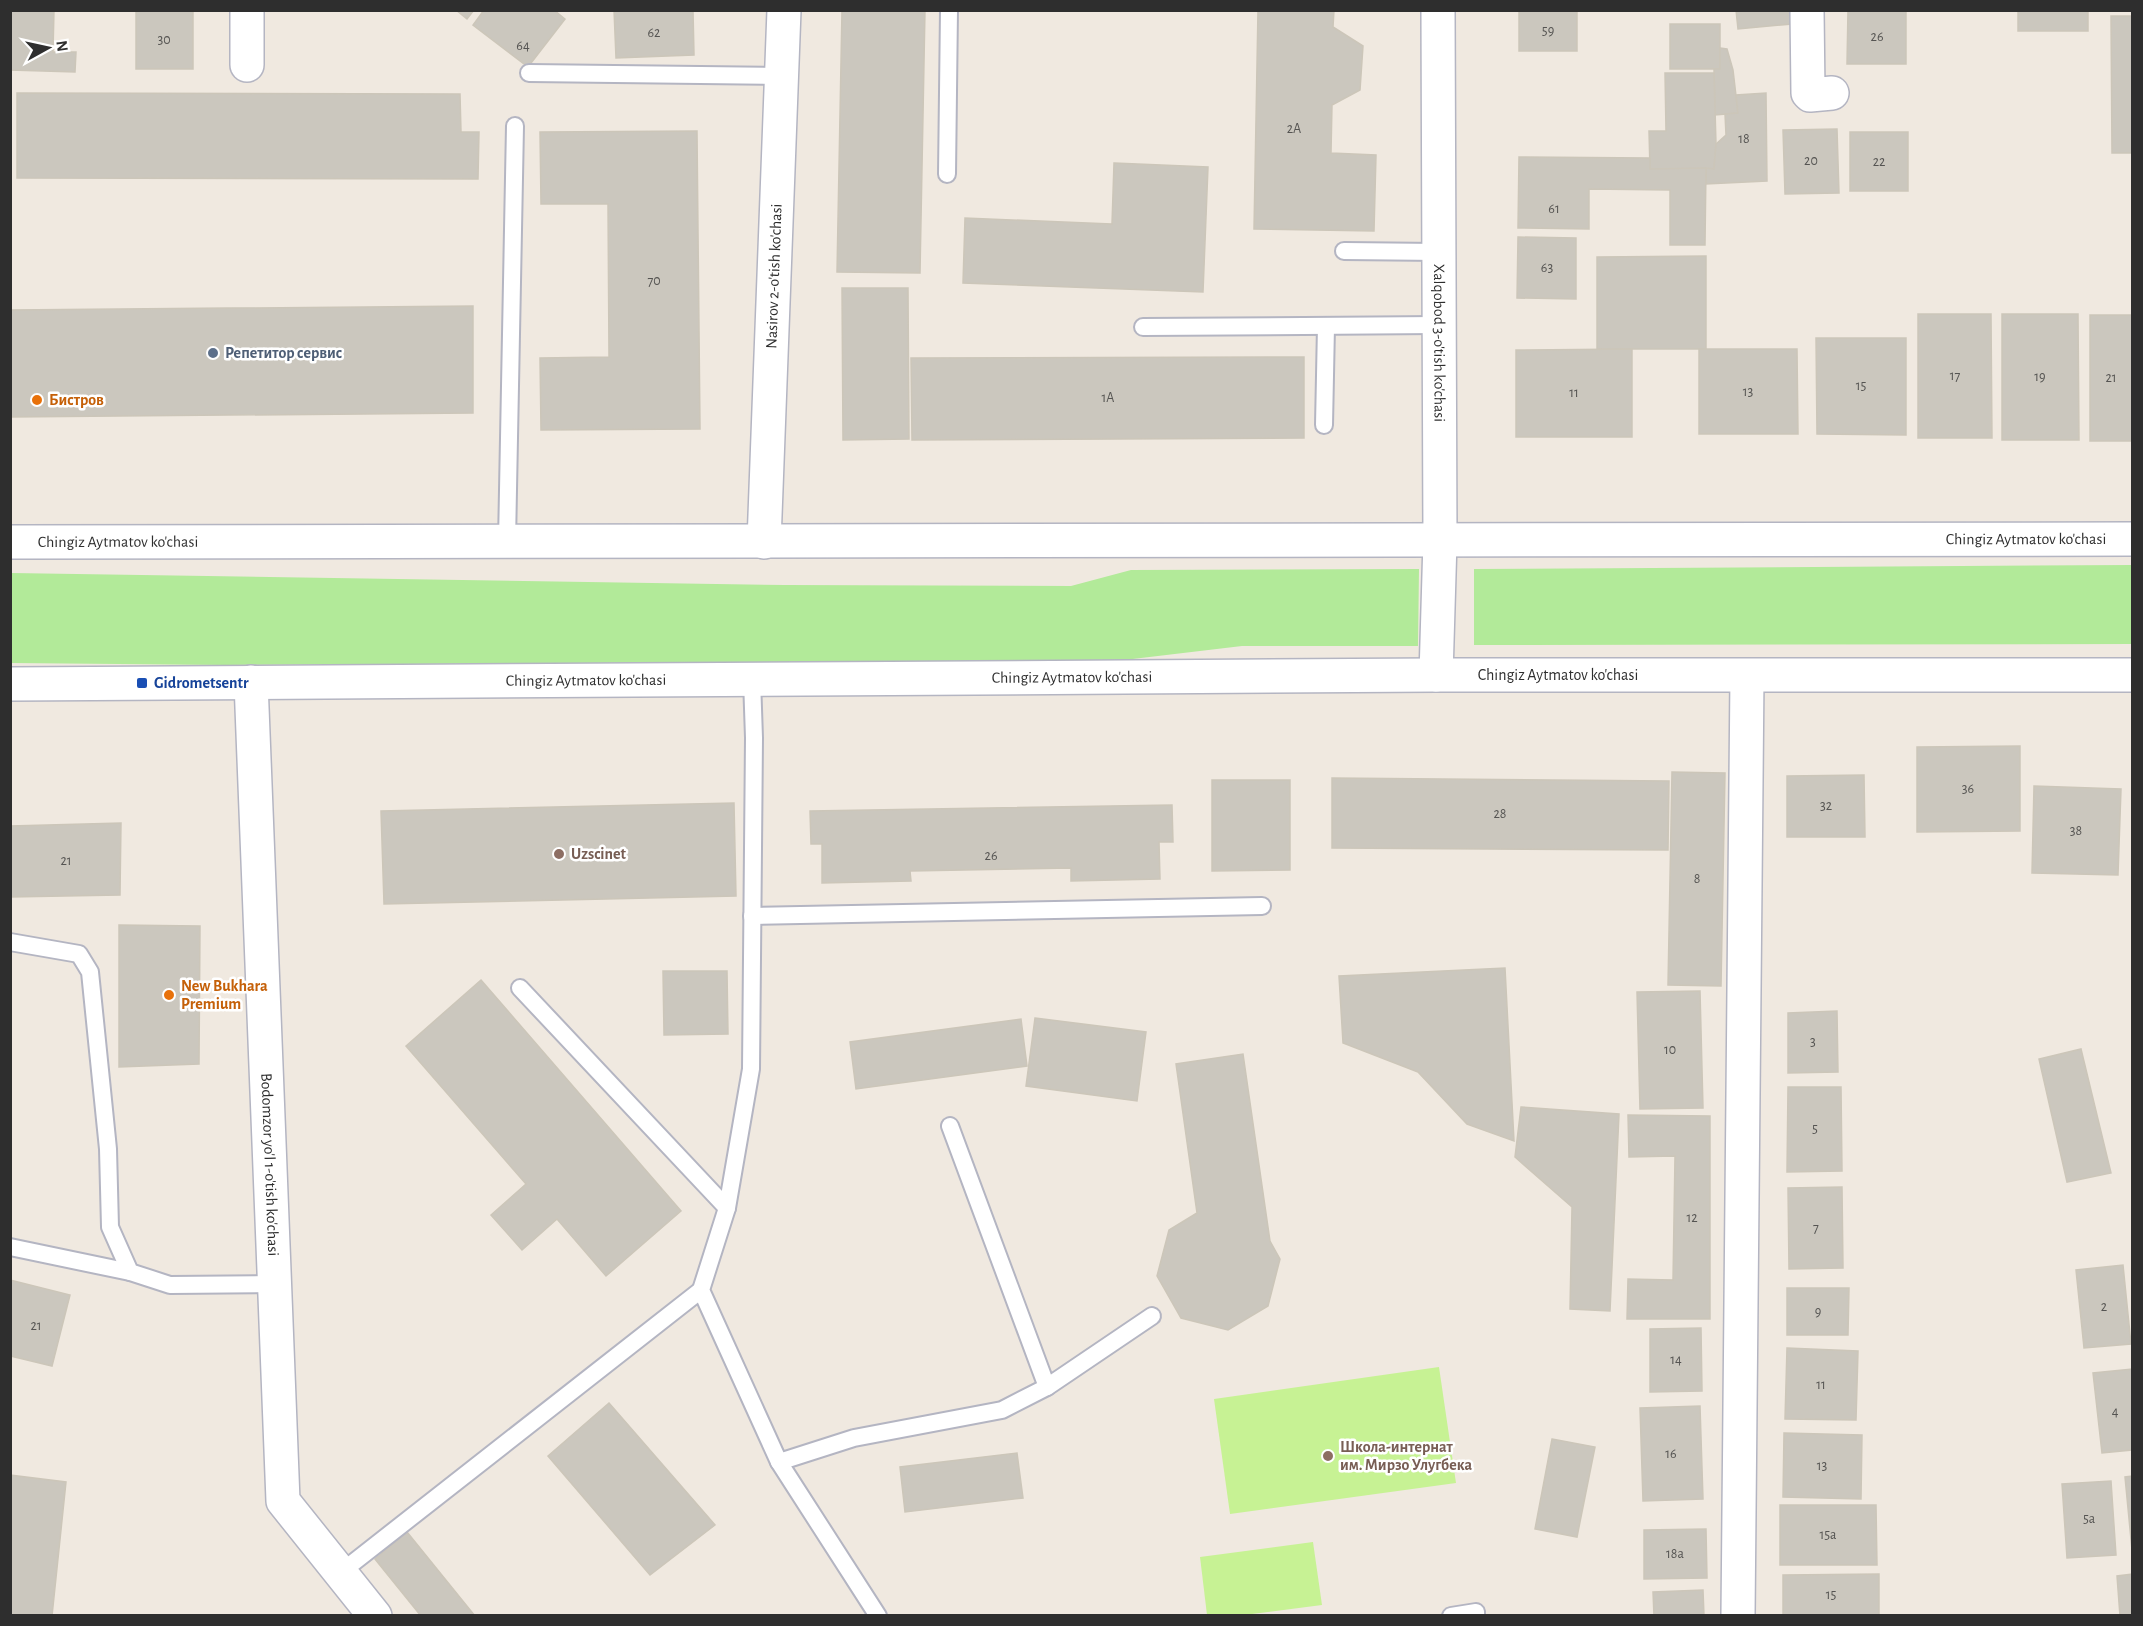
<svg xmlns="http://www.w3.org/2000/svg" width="2143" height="1626" viewBox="0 0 2143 1626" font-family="'Alegreya Sans',sans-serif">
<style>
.green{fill:#b2ea99}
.pitch{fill:#c7f294}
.building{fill:#cbc7be;stroke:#ccc6b9;stroke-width:1.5}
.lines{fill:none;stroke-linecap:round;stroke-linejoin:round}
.service-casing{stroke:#b4b5c2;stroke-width:20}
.minor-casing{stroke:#b4b5c2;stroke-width:36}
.secondary-casing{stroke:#b4b5c2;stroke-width:36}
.service{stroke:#fff;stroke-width:16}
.minor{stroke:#fff;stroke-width:33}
.secondary{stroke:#fff;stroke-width:33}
.service-dot{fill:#5c6f8a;stroke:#fff;stroke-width:2}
.food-dot{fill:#e8710a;stroke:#fff;stroke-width:2}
.transit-dot{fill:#1a4fb4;stroke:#fff;stroke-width:2}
.education-dot{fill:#8d6e63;stroke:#fff;stroke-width:2}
.labels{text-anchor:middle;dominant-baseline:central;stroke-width:5;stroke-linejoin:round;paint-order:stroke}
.number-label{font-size:14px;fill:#555452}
.street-label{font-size:16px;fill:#2e2e2e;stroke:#fff}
.service-label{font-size:16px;font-weight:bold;fill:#4e5e75;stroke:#fff;text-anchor:start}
.food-label{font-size:16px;font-weight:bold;fill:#c56008;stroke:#fff;text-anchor:start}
.transit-label{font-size:16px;font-weight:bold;fill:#164399;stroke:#fff;text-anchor:start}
.education-label{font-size:16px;font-weight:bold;fill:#785e54;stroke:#fff;text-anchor:start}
</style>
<rect width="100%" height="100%" fill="#f0e9e0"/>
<g class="green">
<path d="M2132,565V644L1474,645V569Z"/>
<path d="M1419,569L1418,646H1242L1099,663L784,662L225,665L11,663V573L785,585L1071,586L1131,570Z"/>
</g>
<g class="pitch">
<path d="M1439,1367L1456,1483L1230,1514L1214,1399Z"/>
<path d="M1313,1542L1322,1605L1244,1615H1207L1200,1557Z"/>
</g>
<g class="building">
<path d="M10,10H54L53,52H76L75,72L10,70Z"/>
<rect x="136" y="10" width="57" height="59"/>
<path d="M456,10H474L467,19Z"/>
<path d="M484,10H554L565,19L528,67L473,25Z"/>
<path d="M614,10H693L694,55L616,58Z"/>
<path d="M842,10H925L920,273L837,272Z"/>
<path d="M1258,10H1334L1333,27L1363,46L1360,90L1332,105L1331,153L1376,155L1374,231L1254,229Z"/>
<rect x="1519" y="10" width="58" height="41"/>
<path d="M1736,10H1791L1792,24L1738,29Z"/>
<path d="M1848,10H1906V64H1847Z"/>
<rect x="2018" y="10" width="70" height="21"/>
<path d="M2111,16H2132V153H2112Z"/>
<rect x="1670" y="24" width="50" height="45"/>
<path d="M1720,48L1727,49L1733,70L1738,113L1715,115L1714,69H1720Z"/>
<path d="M1665,73H1714L1716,144L1714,169H1650L1649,131H1666Z"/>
<path d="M17,93L460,94L461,132H479L478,179L17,178Z"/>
<path d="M1766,93L1767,181L1706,184V168L1714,169L1716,144L1726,135L1725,114L1738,113L1736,95Z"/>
<path d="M1837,129L1839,193L1785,194L1783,130Z"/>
<path d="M697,131L700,429L541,430L540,358L609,357L608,204H541L540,132Z"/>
<rect x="1850" y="132" width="58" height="59"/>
<path d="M1519,157L1650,158V169L1706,168L1705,245H1670V190L1589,189V229L1518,228Z"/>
<path d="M1114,163L1208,167L1203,292L963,283L965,218L1112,224Z"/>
<path d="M1518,237L1576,238V299L1517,298Z"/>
<path d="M1706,256V349H1597V257Z"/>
<path d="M842,288H908L909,439L843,440Z"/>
<path d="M473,306V413L10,417V310Z"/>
<path d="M1918,314H1991L1992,438H1918Z"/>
<path d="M2002,314H2078L2079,440H2002Z"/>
<rect x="2090" y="315" width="42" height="126"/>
<path d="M1816,338H1906V435L1817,434Z"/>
<path d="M1632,349V437H1516V350Z"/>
<path d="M1699,349H1797L1798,434H1699Z"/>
<path d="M1304,357V438L912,440L911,358Z"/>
<path d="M2020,746V831L1917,832V747Z"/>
<path d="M1672,772L1725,773L1721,986L1668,985Z"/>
<path d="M1864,775L1865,837H1787V776Z"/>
<path d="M1332,778L1669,781L1668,850L1332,848Z"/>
<path d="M1212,780H1290V870L1212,871Z"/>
<path d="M2034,786L2121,789L2118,875L2032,873Z"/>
<path d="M734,803L736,896L384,904L381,811Z"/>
<path d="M1172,805L1173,842H1159L1160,879L1071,881V868L910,871L911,881L822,883V844H811L810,811Z"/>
<path d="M121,823L120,895L10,897V826Z"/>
<path d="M119,925L200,926L199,1064L119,1067Z"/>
<path d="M1505,968L1514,1141L1467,1124L1418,1072L1343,1043L1339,976Z"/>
<path d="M663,971H727L728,1034L664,1035Z"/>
<path d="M481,980L681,1211L606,1276L557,1219L522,1250L491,1215L526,1184L406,1046Z"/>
<path d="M1700,991L1703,1108L1640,1109L1637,992Z"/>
<path d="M1837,1011L1838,1072L1788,1073V1013Z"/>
<path d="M1035,1018L1146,1032L1137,1101L1026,1086Z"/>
<path d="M1021,1019L1027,1066L856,1089L850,1042Z"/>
<path d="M2081,1049L2111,1173L2067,1182L2039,1059Z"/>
<path d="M1243,1054L1270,1241L1280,1259L1268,1306L1228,1330L1181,1318L1157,1276L1169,1230L1197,1213L1176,1064Z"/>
<path d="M1788,1087H1841L1842,1171L1787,1172Z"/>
<path d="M1521,1107L1619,1114L1610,1311L1570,1309L1572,1207L1515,1157Z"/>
<path d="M1628,1115L1710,1116V1319H1627L1628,1279L1673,1280L1675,1156L1629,1157Z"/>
<path d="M1842,1187L1843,1268L1789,1269L1788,1188Z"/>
<path d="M2123,1265L2131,1344L2084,1348L2076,1270Z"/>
<path d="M10,1280L70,1295L52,1366L10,1356Z"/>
<path d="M1787,1288H1849L1848,1335H1787Z"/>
<path d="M1701,1328L1702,1391L1650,1392V1329Z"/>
<path d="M1787,1348L1858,1351L1856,1420L1785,1419Z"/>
<path d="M2132,1369V1450L2102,1453L2093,1373Z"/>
<path d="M609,1403L715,1525L650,1575L548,1456Z"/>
<path d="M1700,1406L1703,1499L1643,1501L1640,1408Z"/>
<path d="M1784,1433L1862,1435L1861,1499L1783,1497Z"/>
<path d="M1552,1439L1595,1447L1577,1537L1535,1529Z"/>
<path d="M1017,1453L1023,1498L905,1512L900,1467Z"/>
<path d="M10,1475L66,1482L52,1616H10Z"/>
<path d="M2132,1476V1550L2125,1477Z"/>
<path d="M2111,1481L2116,1555L2067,1558L2062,1484Z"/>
<path d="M1780,1505H1876L1877,1565H1780Z"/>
<path d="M1706,1529L1707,1578L1644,1579V1530Z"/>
<path d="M407,1532L475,1616H421L375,1559Z"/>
<path d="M1879,1574V1616H1783V1575Z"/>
<path d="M2132,1574V1616H2120L2117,1576Z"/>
<path d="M1703,1590L1704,1616H1654L1653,1592Z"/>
</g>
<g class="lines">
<g class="service-casing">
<g id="service">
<path d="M529,73L781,76"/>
<path d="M947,174L949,10"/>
<path d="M1344,251L1439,252"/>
<path d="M1143,327L1439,325"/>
<path d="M1324,425L1326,326"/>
<path d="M507,542L515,126"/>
<path d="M752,679L754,738L751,1069L727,1208L701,1290L779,1462L878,1616"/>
<path d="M752,916L1262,906"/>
<path d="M10,942L79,954L90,972L108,1149L110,1227L130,1272L170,1285L276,1284"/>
<path d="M520,988L727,1208"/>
<path d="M10,1247L130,1272"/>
<path d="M1047,1387L1152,1316"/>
<path d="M779,1462L854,1438L1002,1410L1047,1387L950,1126"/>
<path d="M340,1573L701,1290"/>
<path d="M1451,1616L1476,1612V1616"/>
</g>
</g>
<g class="minor-casing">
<g id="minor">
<path id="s1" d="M1438,10L1440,541"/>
<path d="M1807,10L1808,93L1810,95L1832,93"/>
<path d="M247,65V10"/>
<path id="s2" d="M764,542L784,10"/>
<path id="s3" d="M251,682L283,1501L375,1616"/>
<path d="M1738,1616L1747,676"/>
</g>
</g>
<g class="secondary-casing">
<g id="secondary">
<path id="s4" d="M10,542L2132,539"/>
<path d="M1436,675L1440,541"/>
<path id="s5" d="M10,684L1436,675H2132"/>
</g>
</g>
<use href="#service" class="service"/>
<use href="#minor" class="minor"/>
<use href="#secondary" class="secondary"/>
</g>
<circle class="service-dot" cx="213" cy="353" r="6"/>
<g class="food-dot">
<circle cx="37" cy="400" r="6"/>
<circle cx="169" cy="995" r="6"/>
</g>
<rect class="transit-dot" x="136" y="677" width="12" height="12" rx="3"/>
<g class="education-dot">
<circle cx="559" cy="854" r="6"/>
<circle cx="1328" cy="1456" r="6"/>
</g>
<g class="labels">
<g class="number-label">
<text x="1548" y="31">59</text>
<text x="654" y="33">62</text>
<text x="1877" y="37">26</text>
<text x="164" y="40">30</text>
<text x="523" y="46">64</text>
<text x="1294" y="129">2А</text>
<text x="1744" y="139">18</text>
<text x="1811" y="161">20</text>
<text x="1879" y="162">22</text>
<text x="1554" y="209">61</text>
<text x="1547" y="268">63</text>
<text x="654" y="281">70</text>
<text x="1955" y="376">17</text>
<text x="2040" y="377">19</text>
<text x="2111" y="378">21</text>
<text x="1861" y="386">15</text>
<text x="1748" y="392">13</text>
<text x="1574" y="393">11</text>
<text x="1108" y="398">1A</text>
<text x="1968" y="789">36</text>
<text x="1826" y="806">32</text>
<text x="1500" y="814">28</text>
<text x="2076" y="831">38</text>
<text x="991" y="856">26</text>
<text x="66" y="861">21</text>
<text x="1697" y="879">8</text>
<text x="1813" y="1042">3</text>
<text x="1670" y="1050">10</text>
<text x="1815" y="1129">5</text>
<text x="1692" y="1218">12</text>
<text x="1816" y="1228">7</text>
<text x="2104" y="1307">2</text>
<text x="1818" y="1312">9</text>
<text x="36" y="1326">21</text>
<text x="1676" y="1360">14</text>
<text x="1821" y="1385">11</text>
<text x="2115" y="1412">4</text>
<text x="1671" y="1454">16</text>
<text x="1822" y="1466">13</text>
<text x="2089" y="1519">5а</text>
<text x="1828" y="1535">15а</text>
<text x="1675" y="1554">18a</text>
<text x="1831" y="1595">15</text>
</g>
<g class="street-label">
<text stroke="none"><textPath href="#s2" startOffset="266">Nasirov 2-o'tish ko'chasi</textPath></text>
<text stroke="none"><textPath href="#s1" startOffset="333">Xalqobod 3-o'tish ko'chasi</textPath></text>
<text stroke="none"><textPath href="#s4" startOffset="2016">Chingiz Aytmatov ko'chasi</textPath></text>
<text stroke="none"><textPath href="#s4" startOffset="108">Chingiz Aytmatov ko'chasi</textPath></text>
<text stroke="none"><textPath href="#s5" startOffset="1548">Chingiz Aytmatov ko'chasi</textPath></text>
<text stroke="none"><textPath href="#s5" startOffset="1062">Chingiz Aytmatov ko'chasi</textPath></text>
<text stroke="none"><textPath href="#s5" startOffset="576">Chingiz Aytmatov ko'chasi</textPath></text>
<text stroke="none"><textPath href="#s3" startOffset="483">Bodomzor yo'l 1-o'tish ko'chasi</textPath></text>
</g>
<g class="service-label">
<text x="225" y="353">Репетитор сервис</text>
</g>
<g class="food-label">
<text x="49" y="400">Бистров</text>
<text x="181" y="986">New Bukhara<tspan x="181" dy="18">Premium</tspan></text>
</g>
<g class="transit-label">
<text x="154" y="683">Gidrometsentr</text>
</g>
<g class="education-label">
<text x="571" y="854">Uzscinet</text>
<text x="1340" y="1447">Школа-интернат<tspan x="1340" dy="18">им. Мирзо Улугбека</tspan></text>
</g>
</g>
<rect width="2143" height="1626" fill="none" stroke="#2e2e2e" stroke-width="24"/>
<g transform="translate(48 48) rotate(82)" stroke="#ffffff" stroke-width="4.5" paint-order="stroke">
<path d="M0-4.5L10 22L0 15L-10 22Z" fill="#2e2e2e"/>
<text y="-9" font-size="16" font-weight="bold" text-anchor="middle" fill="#2e2e2e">N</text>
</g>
</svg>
